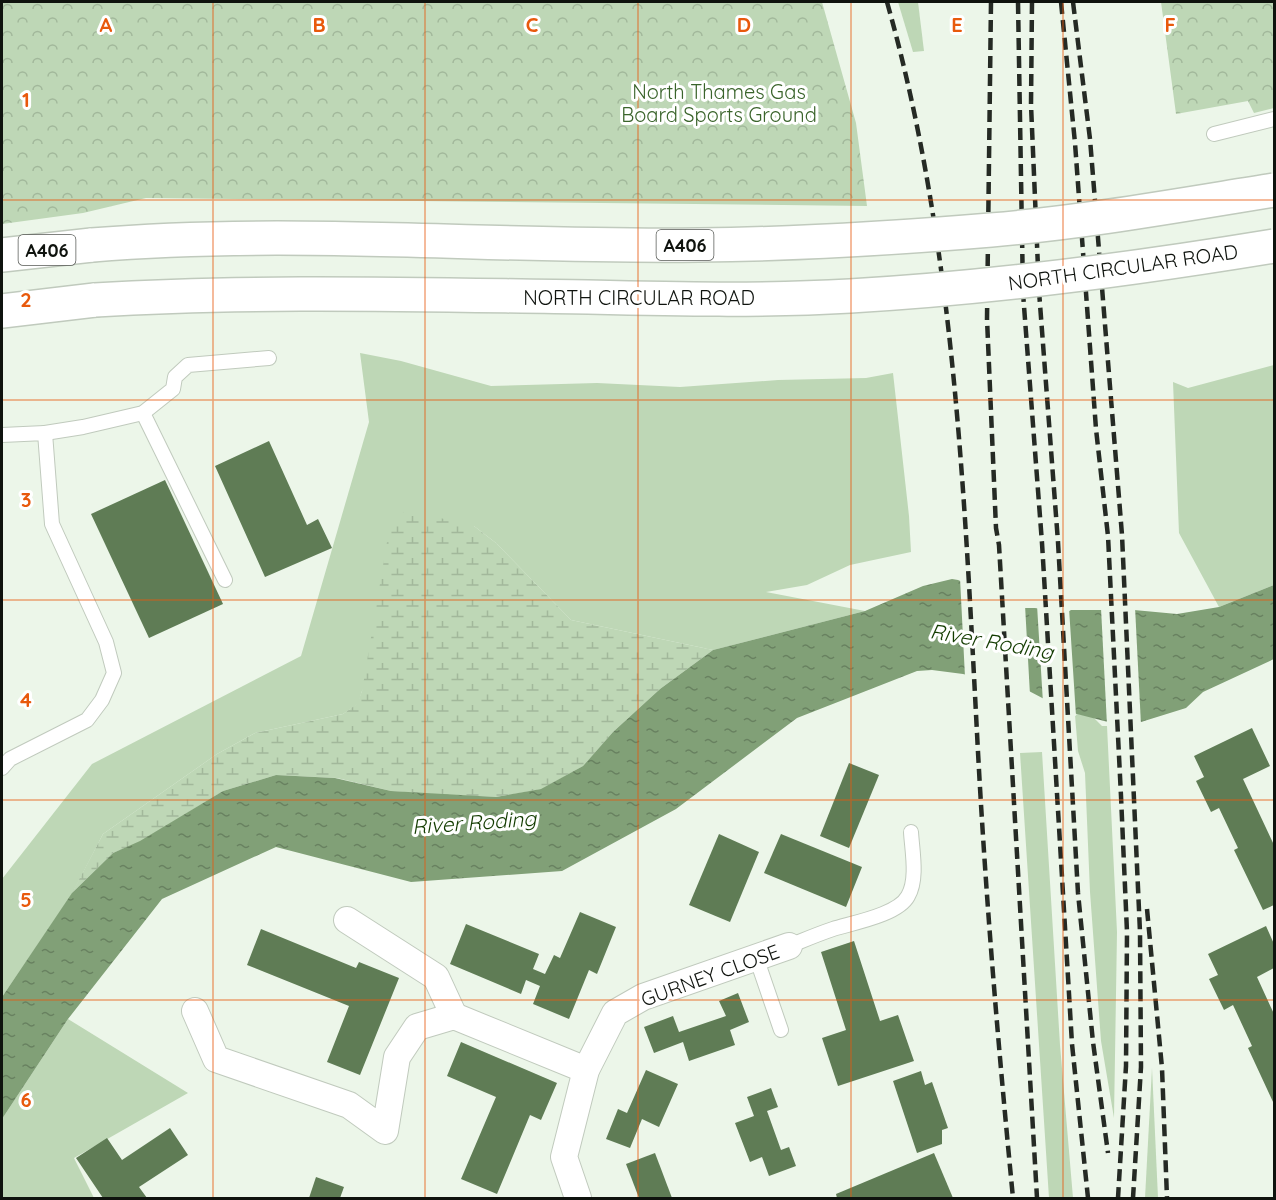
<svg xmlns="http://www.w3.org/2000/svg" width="1276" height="1200" viewBox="0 0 1276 1200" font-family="Quicksand,sans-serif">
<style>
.green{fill:#bed7b6}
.forest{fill:url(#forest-crowns)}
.wetland{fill:url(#wetland-marsh)}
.water{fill:url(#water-ripples)}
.pier{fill:#ecf6e9}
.building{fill:#5f7c55}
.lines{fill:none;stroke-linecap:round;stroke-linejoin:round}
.service-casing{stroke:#c0cabd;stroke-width:16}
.minor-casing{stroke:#c0cabd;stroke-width:28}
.trunk-casing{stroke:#c0cabd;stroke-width:36}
.service{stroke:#fff;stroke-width:14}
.minor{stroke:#fff;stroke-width:26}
.trunk{stroke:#fff;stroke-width:33}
.rail{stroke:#252a24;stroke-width:4.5;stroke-dasharray:12 6;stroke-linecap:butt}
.trunk-bridge-casing{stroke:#c0cabd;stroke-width:36;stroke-linecap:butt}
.trunk-bridge{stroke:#fff;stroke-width:33}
.grid{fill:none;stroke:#e8590c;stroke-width:1.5;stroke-opacity:0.55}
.labels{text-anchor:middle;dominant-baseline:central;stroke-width:6;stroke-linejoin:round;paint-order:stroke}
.shield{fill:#fff;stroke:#575a56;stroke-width:1.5}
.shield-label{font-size:18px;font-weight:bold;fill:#0f130e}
.park-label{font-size:20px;fill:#3a642b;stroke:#fff}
.street-label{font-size:20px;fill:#0f130e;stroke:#fff}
.water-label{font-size:21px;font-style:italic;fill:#133c00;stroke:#fff}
.grid-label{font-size:20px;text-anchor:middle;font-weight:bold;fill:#e8590c;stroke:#fff;stroke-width:6;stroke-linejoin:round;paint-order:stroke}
</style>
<defs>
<pattern id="forest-crowns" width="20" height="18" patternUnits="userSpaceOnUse" patternTransform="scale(1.5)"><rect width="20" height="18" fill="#bed7b6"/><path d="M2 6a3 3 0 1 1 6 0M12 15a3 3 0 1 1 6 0" fill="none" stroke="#a2b89b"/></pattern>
<pattern id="wetland-marsh" width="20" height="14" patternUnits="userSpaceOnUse" patternTransform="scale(1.5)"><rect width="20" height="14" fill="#bed7b6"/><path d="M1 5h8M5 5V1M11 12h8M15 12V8" fill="none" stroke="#a2b89b"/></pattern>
<pattern id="water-ripples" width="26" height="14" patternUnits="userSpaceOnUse" patternTransform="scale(1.5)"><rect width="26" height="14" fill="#81a077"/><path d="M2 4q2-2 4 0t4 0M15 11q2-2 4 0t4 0" fill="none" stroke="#688160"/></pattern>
</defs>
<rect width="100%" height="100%" fill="#ecf6e9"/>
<g class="green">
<path d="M898,2H918L924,51L913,52Z"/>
<path d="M360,353L401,361L491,386L597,383L680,387L778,380L866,378L893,373L909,516L911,552L850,565L807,585L766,592L865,611L713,650L571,620L496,543L474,526L362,691L358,704L343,714L255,733L217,754L103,834L72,894L2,997V879L92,764L301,656L369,422Z"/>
<path d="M1274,365V585L1219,607L1179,533L1173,382L1188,388Z"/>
<path d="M1078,714L1093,717L1102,726H1107L1117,932L1114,1118L1101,1041L1090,892L1085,773L1078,751L1075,715Z"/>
<path d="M1042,752L1060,1045L1073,1198H1049L1020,753Z"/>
<path d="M68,1019L188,1093L74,1158L94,1198H2V1119Z"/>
<path d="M1152,1068L1158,1198H1145Z"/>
</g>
<g class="forest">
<path d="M2,2H822L856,123L867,206L146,198L83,213L2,224Z"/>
<path d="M1161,2H1274V108L1254,113L1248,101L1176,114Z"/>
</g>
<path class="wetland" d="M406,510L474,526L496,543L571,620L713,650L660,689L613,732L583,766L542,789L496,797L446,795L391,791L337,778L276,775L223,791L140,842L113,853L72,893L103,834L217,754L255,733L343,714L357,704L362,691L390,524Z"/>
<path class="water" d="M952,579L958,580L1021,608H1035L1066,613L1071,610H1134L1177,614L1219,607L1274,585V659L1203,692L1186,708L1141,722L1126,724L1112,723L1069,712L1027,690L963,674L932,670L917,671L797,718L676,809L562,871L411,882L276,847L162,899L68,1019L2,1119V997L72,893L113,853L140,841L223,791L276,775L335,778L391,791L496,797L541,789L583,766L613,732L660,689L713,650L865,611L923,586Z"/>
<g class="pier">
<path d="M960,578L1025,605L1030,695L1026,692L965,677Z"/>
<path d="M1037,605L1065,610L1069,608L1076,716L1043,703Z"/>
<path d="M1135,607L1141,725L1112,726L1107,725L1101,608Z"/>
</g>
<g class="building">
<path d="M269,441L307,525L318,519L332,548L265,577L215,466Z"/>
<path d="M165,480L223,604L149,638L91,514Z"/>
<path d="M1252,728L1270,766L1243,779L1274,845V905L1263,910L1234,850L1238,848L1219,808L1211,812L1196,781L1204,777L1194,756Z"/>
<path d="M849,763L879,775L849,848L820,836Z"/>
<path d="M719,834L759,852L730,922L689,905Z"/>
<path d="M781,834L862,867L846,907L764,873Z"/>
<path d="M580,912L616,927L597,974L589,970L569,1019L533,1004L540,986L526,980L521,994L450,964L466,924L539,954L533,969L545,974L554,955L560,958Z"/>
<path d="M1266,926L1274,944V968L1257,977L1274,1014V1104L1248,1048L1252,1046L1233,1005L1224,1010L1209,979L1218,975L1208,954Z"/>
<path d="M261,929L356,968L359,962L399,978L360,1075L327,1062L349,1006L247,965Z"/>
<path d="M854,941L880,1021L898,1015L914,1061L838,1086L822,1038L846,1030L821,952Z"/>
<path d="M738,993L749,1022L730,1030L735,1045L689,1061L683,1042L654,1053L644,1027L673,1016L679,1032L726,1016L719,1001Z"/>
<path d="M461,1042L557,1083L541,1120L530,1115L497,1194L461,1179L496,1097L447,1076Z"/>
<path d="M646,1070L678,1084L659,1127L642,1119L630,1148L606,1139L618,1109L627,1113Z"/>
<path d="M921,1071L925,1085L932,1082L948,1128L942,1130V1144L917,1153L893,1081Z"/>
<path d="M771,1088L778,1107L767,1111L781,1150L789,1147L796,1166L769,1176L762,1157L750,1162L735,1123L754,1116L747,1097Z"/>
<path d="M170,1128L188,1155L139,1187L147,1198H103L76,1158L107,1138L122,1160Z"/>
<path d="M655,1153L672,1198H639L626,1164Z"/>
<path d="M934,1153L953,1198H837L836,1194Z"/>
<path d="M316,1177L344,1187L340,1198H309Z"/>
</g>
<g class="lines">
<g class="service-casing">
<g id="service">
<path d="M1214,134L1274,119"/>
<path d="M143,413L225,580"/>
<path d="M45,433L83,427L143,413L173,389L175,377L188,365L269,358"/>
<path d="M2,435L45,433L52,524L106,642L114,673L102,700L87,720L10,759L2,768"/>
<path d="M789,946C804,940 818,934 833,929C852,923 898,915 908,896C918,879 912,850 911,832"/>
<path d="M756,957L781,1030"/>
</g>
</g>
<g class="minor-casing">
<g id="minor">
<path d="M347,920L436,977L454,1016"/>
<path d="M195,1011L216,1059L349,1105L385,1131L397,1057L417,1027L454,1016L586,1070"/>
<path d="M578,1198L564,1157L586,1070L615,1013L643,997L789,946"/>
</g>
</g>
<g class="trunk-casing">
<g id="trunk">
<path d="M2,255L92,245"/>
<path d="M2,311L95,300"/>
</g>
</g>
<use href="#service" class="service"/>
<use href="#minor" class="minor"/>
<use href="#trunk" class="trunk"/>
<g class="rail">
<path d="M887,2C954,239 964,488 977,733C985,889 998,1044 1013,1198"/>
<path d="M991,2L987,319L996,528L999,545L1037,1198"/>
<path d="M1018,2L1023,293L1042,543L1072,1044L1088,1198"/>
<path d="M1032,2L1031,105L1039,291L1058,542L1078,893L1093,1042L1108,1153"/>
<path d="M1061,2L1075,143L1096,429L1108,536L1121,796L1127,932L1126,1066L1118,1198"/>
<path d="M1073,2L1090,139L1122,535L1140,932L1141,1067L1133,1198"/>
<path d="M1147,909L1162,1068L1167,1198"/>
</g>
<g class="trunk-bridge-casing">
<g id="trunk-bridge">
<path d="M92,245C292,228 498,248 699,245C795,244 896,238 991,230C1086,222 1180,205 1274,190"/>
<path d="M95,300C259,290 424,295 588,297C675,299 763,301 850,296C992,288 1134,269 1274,246"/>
</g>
</g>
<use href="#trunk-bridge" class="trunk-bridge"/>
</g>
<path class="grid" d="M213,2V1198M425,2V1198M638,2V1198M851,2V1198M1063,2V1198M2,200H1274M2,400H1274M2,600H1274M2,800H1274M2,1000H1274"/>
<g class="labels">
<g class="shield">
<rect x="656.5" y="230" width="57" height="30" rx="4.5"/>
<rect x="18.5" y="235" width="57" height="30" rx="4.5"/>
</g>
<g class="shield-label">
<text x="685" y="245">A406</text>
<text x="47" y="250">A406</text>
</g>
<g class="park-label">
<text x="719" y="91">North Thames Gas<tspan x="719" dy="23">Board Sports Ground</tspan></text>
</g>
<g class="street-label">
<text transform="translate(1123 267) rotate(-8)">NORTH CIRCULAR ROAD</text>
<text x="639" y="297">NORTH CIRCULAR ROAD</text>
<text transform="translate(710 975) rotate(-20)">GURNEY CLOSE</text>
</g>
<g class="water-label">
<text transform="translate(992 641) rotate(10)">River Roding</text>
<text transform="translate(474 822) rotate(-4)">River Roding</text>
</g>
</g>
<g class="grid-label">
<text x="106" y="32">A</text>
<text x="319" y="32">B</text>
<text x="532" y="32">C</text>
<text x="744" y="32">D</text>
<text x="957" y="32">E</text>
<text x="1170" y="32">F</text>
<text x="26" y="107">1</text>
<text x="26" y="307">2</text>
<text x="26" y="507">3</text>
<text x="26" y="707">4</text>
<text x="26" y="907">5</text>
<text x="26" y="1107">6</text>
</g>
<rect width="1276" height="1200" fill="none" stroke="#0f130e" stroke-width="6"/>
</svg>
